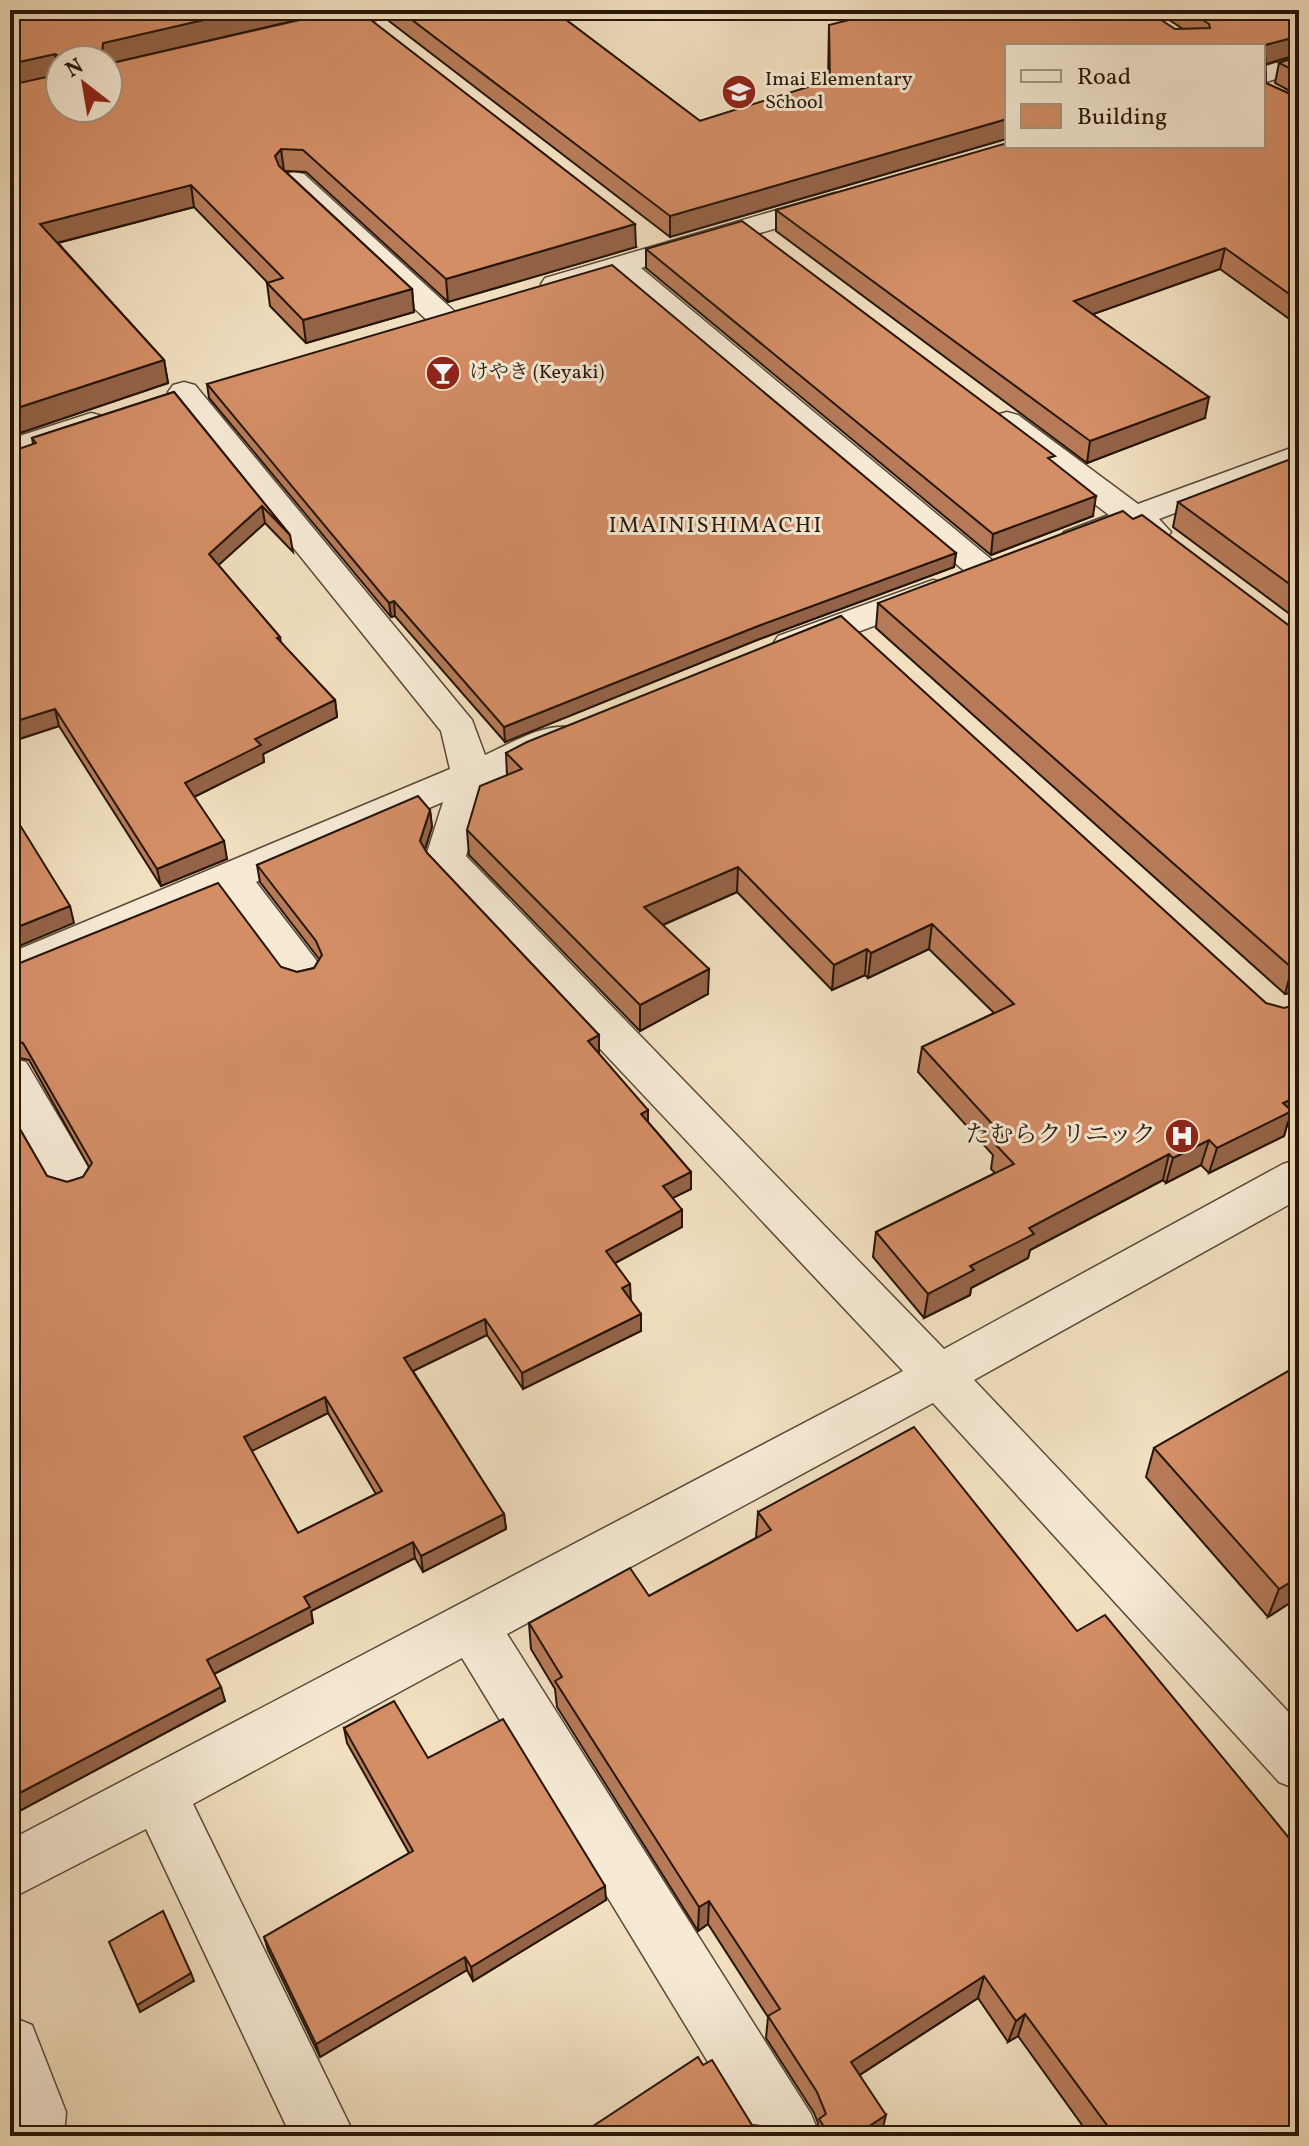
<svg xmlns="http://www.w3.org/2000/svg" width="1309" height="2146" viewBox="0 0 1309 2146" font-family="Vollkorn,'Noto Serif JP',serif">
<style>
.lines{fill:none;stroke-linecap:round;stroke-linejoin:round}
.minor-casing{stroke:#5a4837;stroke-width:3}
.minor{fill:#f6ead5;fill-rule:evenodd}
.wall{fill:#b67a58;stroke:#27150a;stroke-width:2;fill-rule:evenodd}
.shaded-wall{fill:#946347;stroke:#27150a;stroke-width:2}
.building{fill:#d48e66;stroke:#27150a;stroke-width:2;fill-rule:evenodd}
.labels{text-anchor:middle;dominant-baseline:central;stroke-width:6;stroke-linejoin:round;paint-order:stroke}
.far-poi-label{font-size:20px;fill:#27150a;stroke:#f6ead5;text-anchor:start}
.far-neighbourhood-label{font-size:22px;letter-spacing:2px;fill:#27150a;stroke:#f6ead5}
.poi-label{font-size:24px;fill:#27150a;stroke:#f6ead5;text-anchor:end}
</style>
<rect width="100%" height="100%" fill="#f1dfbf"/>
<filter id="stains"><feTurbulence type="fractalNoise" baseFrequency=".0025" numOctaves="4"/><feColorMatrix values="0 0 0 0 .2 0 0 0 0 .09 0 0 0 0 .02 0 0 0 .5 -.17"/></filter>
<radialGradient id="worn" r=".72"><stop offset=".6" stop-color="#630" stop-opacity="0"/><stop offset="1" stop-color="#630" stop-opacity=".3"/></radialGradient>
<g class="lines">
<g class="minor-casing">
<g id="minor">
<path d="M354,10H400L396,15L305,37L292,29L296,24Z"/>
<path d="M1299,56V72L1263,83V67Z"/>
<path d="M294,172L304,174L453,310L457,317L453,324H431L284,186L280,180L284,174Z"/>
<path d="M835,193L845,196L849,202L845,208L641,268L998,565L1004,572L998,579L986,583L974,579L614,276L556,293L545,290L541,284L545,278Z"/>
<path d="M184,382L195,385L472,720L485,755C512,743 546,721 574,728L580,737L574,746L488,783L466,856L944,1349L1283,1164L1299,1159V1199L974,1380L1299,1723V1790L1279,1782L933,1403L507,1634L811,2114L820,2136H753L462,1658L193,1804L355,2136H291L146,1829L10,1899V1840L903,1371L431,869L425,859L443,802L256,882L316,960L322,971L316,982L301,986L286,982L222,896L10,985V953L450,769L441,731L168,392L173,385Z"/>
<path d="M1007,412L1018,415L1138,504L1299,445V466L1159,519L1171,532L1166,539L1154,542L1130,530L1076,549L1064,546L1059,539L1064,532L1109,515L996,429L991,422L996,415Z"/>
<path d="M91,413L103,416L107,423L103,430L10,460V439Z"/>
<path d="M933,580L946,583L951,591L946,599L804,652L791,655L778,652L773,644L778,636Z"/>
<path d="M10,1058L26,1062L87,1165L94,1178L87,1191L71,1196L55,1191L10,1113Z"/>
<path d="M10,2016L32,2025L66,2112L64,2136H10Z"/>
</g>
</g>
<use href="#minor" class="minor"/>
</g>
<g class="wall">
<path d="M10,10L293,21L636,247L448,302L306,172L285,171L412,289L414,312L306,343L270,306L267,283H268L194,207L58,243L164,360L168,383L20,433L10,420Z"/>
<path d="M388,10H553L700,121L828,81L829,25L1183,29L1154,10H1299V54L1265,64L1266,83L1299,98V326L1220,269L1093,314L1205,418L1087,463L776,231V210L1263,146L1007,46V140L1006,139L670,237L389,21Z"/>
<path d="M1299,56V96L1275,83L1279,63Z"/>
<path d="M646,249L1054,463L1093,516L991,555L646,268Z"/>
<path d="M207,384L956,553L954,567L757,640L505,742L395,616L391,617L209,398Z"/>
<path d="M174,392L290,535L293,552L265,523L218,565L280,637L281,643L335,700L337,717L263,754L264,762L194,797L227,859L161,886L59,726L10,742L33,444L32,438Z"/>
<path d="M1299,467V621L1173,527L1178,502Z"/>
<path d="M878,603L1291,627L1299,991L1285,994L876,628Z"/>
<path d="M841,616L1288,1122L1284,1136L1209,1173L1201,1165L1166,1183L1163,1180L1030,1250L1028,1258L971,1288L970,1295L924,1318L873,1257L876,1232L995,1173L991,1169L993,1155L918,1072L922,1047L994,1013L929,949L868,978L865,975L832,990L737,892L663,925L708,994L640,1031L469,855L467,830L507,775L506,753Z"/>
<path d="M430,810L432,827L425,850L427,853L599,1035V1052L598,1053L648,1122L691,1172V1189L672,1198L682,1210V1227L615,1263L630,1300L641,1331L523,1389L487,1335L413,1371L504,1514L506,1529L423,1572L415,1558L311,1611L313,1623L214,1674L225,1701L10,1816V1112L47,1176L67,1182L83,1177L89,1167L29,1060L10,1056V967H281L297,972L314,968L319,960V959L260,882L257,865ZM328,1413L376,1494L298,1533L251,1451Z"/>
<path d="M1299,1365V1597L1268,1617L1146,1477L1154,1448Z"/>
<path d="M758,1512L1299,2136H1090L1018,2036L1008,2042L978,1998L860,2075L881,2136H816L818,2123L814,2113L766,2038L768,2017L708,1924L698,1931L557,1707L555,1689L531,1649L529,1623L649,1596L756,1538Z"/>
<path d="M344,1728L428,1758L606,1900L473,1981L467,1970L320,2057L268,1950L264,1937L409,1853L347,1743Z"/>
</g>
<g class="shaded-wall">
<path d="M247,10H292L293,21L108,64V60H101L103,43Z"/>
<path d="M1299,36V54L1263,65L1265,45Z"/>
<path d="M55,54L59,75L10,87V64Z"/>
<path d="M1007,119L1006,139L670,237V216Z"/>
<path d="M281,149L284,171L278,178L275,156Z"/>
<path d="M191,185L194,207L45,246L40,224Z"/>
<path d="M635,224L636,247L448,302L446,279Z"/>
<path d="M1225,248L1220,269L1071,322L1074,301Z"/>
<path d="M412,289L414,312L306,343L303,320Z"/>
<path d="M164,360L168,383L20,433L14,409Z"/>
<path d="M1209,397L1205,418L1087,463L1090,441Z"/>
<path d="M1096,496L1093,516L991,555L993,534Z"/>
<path d="M262,506L265,523L212,571L209,554Z"/>
<path d="M956,553L954,567L757,640L505,742L504,727L758,626Z"/>
<path d="M394,601L395,616L391,617L389,603Z"/>
<path d="M335,700L337,717L263,754L264,762L188,800L185,783L255,739Z"/>
<path d="M55,709L59,726L10,742V723Z"/>
<path d="M430,810L432,827L422,858L420,841Z"/>
<path d="M224,841L227,859L161,886L157,869Z"/>
<path d="M738,867L737,892L644,933V907Z"/>
<path d="M70,906L74,923L10,950V930Z"/>
<path d="M932,924L929,949L868,978L871,953Z"/>
<path d="M867,949L865,975L832,990L834,965Z"/>
<path d="M1299,967V991L1285,994L1292,968Z"/>
<path d="M709,969L708,994L640,1031V1005Z"/>
<path d="M599,1035V1052L588,1058V1041Z"/>
<path d="M1299,1096V1117L1288,1122L1284,1136L1209,1173L1217,1148L1283,1103Z"/>
<path d="M648,1110V1127L641,1114Z"/>
<path d="M1209,1140L1201,1165L1166,1183L1173,1158Z"/>
<path d="M1169,1154L1163,1180L1030,1250L1028,1258L971,1288L970,1295L924,1318L928,1294L1029,1228Z"/>
<path d="M691,1172V1189L663,1203V1186Z"/>
<path d="M682,1210V1227L606,1268V1251Z"/>
<path d="M630,1284L631,1301L622,1288Z"/>
<path d="M641,1314V1331L523,1389L522,1373Z"/>
<path d="M485,1319L487,1335L407,1374L404,1358Z"/>
<path d="M325,1397L328,1413L248,1453L244,1437Z"/>
<path d="M504,1514L506,1529L423,1572L421,1556Z"/>
<path d="M413,1542L415,1558L311,1611L313,1623L212,1675L207,1660L304,1597Z"/>
<path d="M1299,1577V1597L1268,1617L1279,1589Z"/>
<path d="M221,1687L225,1701L10,1816V1798Z"/>
<path d="M605,1886L606,1900L473,1981L471,1967Z"/>
<path d="M709,1901L708,1924L698,1931L699,1907Z"/>
<path d="M465,1957L467,1970L320,2057L316,2044Z"/>
<path d="M191,1973L194,1981L140,2012L137,2005Z"/>
<path d="M984,1976L978,1998L847,2083L851,2062Z"/>
<path d="M1025,2014L1018,2036L1008,2042L1016,2021Z"/>
<path d="M886,2115L881,2136H854Z"/>
<path d="M772,2127L770,2136H758Z"/>
</g>
<g class="building">
<path d="M10,10H247L103,43L101,60H60V108H108V64L343,10H358L635,224L446,279L303,150L281,149L275,156L279,166L412,289L303,320L267,283L283,278L191,185L40,224L164,360L14,409L10,404V85L56,75L59,56L55,54L10,64Z"/>
<path d="M399,10H553L700,121L830,80L829,25L888,10H1146L1175,29L1210,28L1209,24L1188,10H1299V36L1265,45L1266,83L1299,98V301L1225,248L1074,301L1209,397L1090,441L776,210L1007,143V146H1263V46H1007V119L670,216Z"/>
<path d="M1299,56V73L1279,63Z"/>
<path d="M742,221L1055,456L1048,458L1096,496L993,534L646,249Z"/>
<path d="M612,265L956,553L758,626L504,727L394,601L389,603L207,384Z"/>
<path d="M174,392L290,535L262,506L209,554L280,637L277,638L335,700L255,739L261,745L185,783L224,841L157,869L55,709L10,723V452L36,443L32,438Z"/>
<path d="M1288,460L1299,467V591L1178,502Z"/>
<path d="M1123,511L1133,519L1142,515L1291,627L1299,628V967L1292,968L878,603Z"/>
<path d="M841,616L1266,1003L1284,1008L1299,1004V1096L1283,1103L1292,1111L1217,1148L1209,1140L1173,1158L1169,1154L1029,1228L1034,1234L970,1266L974,1270L928,1294L876,1232L1014,1164L995,1144L1005,1138L922,1047L1014,1004L932,924L871,953L867,949L834,965L738,867L644,907L709,969L640,1005L467,830L480,786L522,769L506,753L527,742Z"/>
<path d="M418,796L430,810L420,841L427,853L599,1035L588,1041L648,1110L641,1114L691,1172L663,1186L682,1210L606,1251L630,1284L622,1288L641,1314L522,1373L485,1319L404,1358L504,1514L421,1556L413,1542L304,1597L310,1607L207,1660L221,1687L10,1798V1112L47,1176L67,1182L83,1177L92,1163L23,1043L10,1040V967L218,883L281,967L297,972L314,968L322,955L316,941L257,865ZM325,1397L382,1491L298,1533L244,1437Z"/>
<path d="M10,809L70,906L10,930Z"/>
<path d="M1299,1365V1577L1279,1589L1154,1448Z"/>
<path d="M914,1427L1077,1631L1105,1615L1299,1850V2136H1115L1025,2014L1016,2021L984,1976L851,2062L886,2115L854,2136H830L819,2119L826,2114L817,2092L768,2016L780,2009L709,1901L699,1907L555,1681L562,1677L529,1623L630,1568L649,1596L771,1530L758,1512Z"/>
<path d="M394,1701L428,1758L503,1719L605,1886L471,1967L465,1957L316,2044L264,1937L413,1851L344,1728Z"/>
<path d="M163,1911L191,1973L137,2005L109,1942Z"/>
<path d="M698,2057L703,2065L712,2060L752,2125L772,2127L758,2136H578Z"/>
<path d="M252,2126L256,2136H234Z"/>
</g>
<defs>
<g id="school-disc" transform="scale(1.8)"><circle r="9.5" fill="#8f2418" stroke="#f6ead5"/><path d="M0-5L7-2L0 1L-7-2ZM-4 1L0 2.5L4 1V4Q0 6-4 4Z" fill="#fff"/></g>
<g id="bar-disc" transform="scale(1.8)"><circle r="9.5" fill="#8f2418" stroke="#f6ead5"/><path d="M-6-5H6L.8 .8V4.5H3.5V6h-7V4.5H-.8V.8Z" fill="#fff"/></g>
<g id="hospital-disc" transform="scale(1.8)"><circle r="9.5" fill="#8f2418" stroke="#f6ead5"/><path d="M-5-5h3v3.5h4V-5h3V5h-3V1.5h-4V5h-3Z" fill="#fff"/></g>
</defs>
<g fill-rule="evenodd">
<use href="#school-disc" x="739" y="92"/>
<use href="#bar-disc" x="443" y="373"/>
<use href="#hospital-disc" x="1182" y="1136"/>
</g>
<g class="labels">
<g class="far-poi-label">
<text x="765" y="80">Imai Elementary<tspan x="765" dy="23">School</tspan></text>
<text x="469" y="373">けやき (Keyaki)</text>
</g>
<g class="far-neighbourhood-label">
<text x="716" y="526">IMAINISHIMACHI</text>
</g>
<g class="poi-label">
<text x="1156" y="1136">たむらクリニック</text>
</g>
</g>
<rect width="1309" height="2146" fill="none" stroke="#f1dfbf" stroke-width="40"/>
<rect x="12" y="12" width="1285" height="2122" fill="none" stroke="#27150a" stroke-width="4"/>
<rect x="20" y="20" width="1269" height="2106" fill="none" stroke="#27150a" stroke-width="2"/>
<rect x="1005" y="44" width="260" height="104" fill="#f6ead5" stroke="#a39584" stroke-width="2"/>
<rect x="1021" y="70" width="40" height="12" fill="#f6ead5" stroke="#a39584" stroke-width="2"/>
<text x="1077" y="84" font-size="24" fill="#27150a">Road</text>
<rect x="1021" y="104" width="40" height="24" fill="#d48e66" stroke="#a39584" stroke-width="2"/>
<text x="1077" y="124" font-size="24" fill="#27150a">Building</text>
<g transform="translate(84 84) rotate(329)"><circle r="38" fill="#f6ead5" stroke="#a39584" stroke-width="2"/>
<path d="M0-6L14 30L0 20L-14 30Z" fill="#8f2418"/>
<text y="-12" font-size="22" font-weight="bold" text-anchor="middle" fill="#27150a">N</text>
</g>
<rect width="100%" height="100%" filter="url(#stains)"/>
<rect width="100%" height="100%" fill="url(#worn)"/>
</svg>
